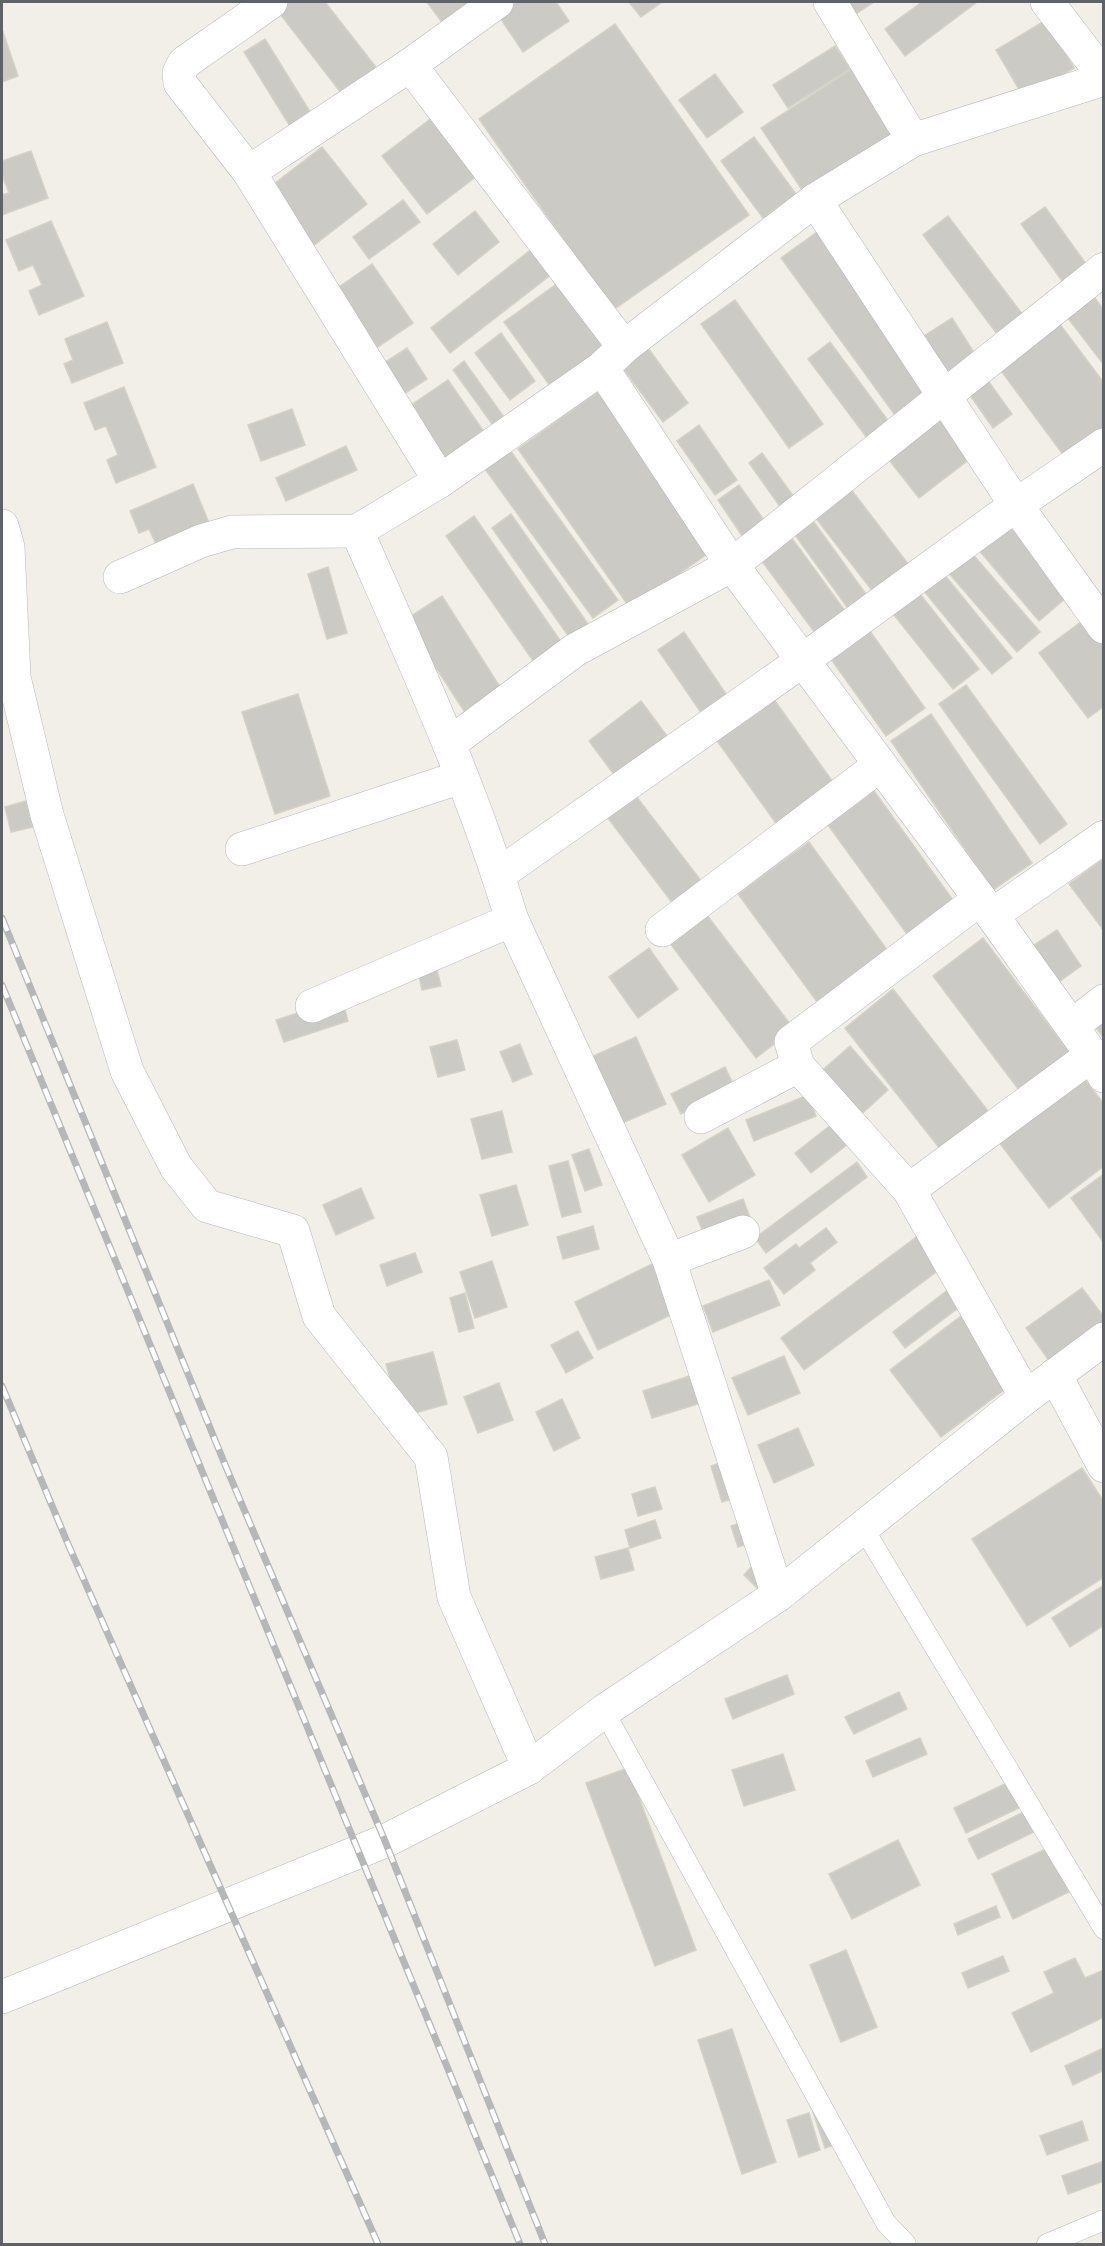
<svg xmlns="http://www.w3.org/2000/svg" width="1105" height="2246" viewBox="0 0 1105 2246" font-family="'DejaVu Sans',sans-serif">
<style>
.building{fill:#cccac5;stroke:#d5d1c6;stroke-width:1.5}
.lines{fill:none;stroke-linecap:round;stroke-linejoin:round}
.service-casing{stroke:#b5b8bc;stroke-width:21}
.minor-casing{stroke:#b5b8bc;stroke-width:34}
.service{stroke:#fff;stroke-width:20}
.minor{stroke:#fff;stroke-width:33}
.rail-casing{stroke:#b6b7b8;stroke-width:7}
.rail{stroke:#fff;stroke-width:4.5;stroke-dasharray:14;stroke-linecap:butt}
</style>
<rect width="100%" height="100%" fill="#f1efe8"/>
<g class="building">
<path d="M288,2H325L383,76L348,102L277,10Z"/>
<path d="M427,2H466L475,14L450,33Z"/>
<path d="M512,2H556L569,21L523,52L496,12Z"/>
<path d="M629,2H662L641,17Z"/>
<path d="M848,2H874L856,14Z"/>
<path d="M922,2H977L905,56L885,29Z"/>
<path d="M1046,20L1074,68L1024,98L996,50Z"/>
<path d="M615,24L749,215L613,310L479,119Z"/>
<path d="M2,29L18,76L2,82Z"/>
<path d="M265,39L317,123L296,136L244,52Z"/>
<path d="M835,46L850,69L788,108L773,85Z"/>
<path d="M853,68L895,133L804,193L761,128Z"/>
<path d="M715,74L743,112L707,138L679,100Z"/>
<path d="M441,111L486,169L427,214L382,156Z"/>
<path d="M754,137L796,194L763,218L721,161Z"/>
<path d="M322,147L367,204L313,246L269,188Z"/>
<path d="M31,151L48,198L2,215V195L9,193L2,175V161Z"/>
<path d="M403,200L420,222L369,259L353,237Z"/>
<path d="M1045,207L1089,268L1065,285L1021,224Z"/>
<path d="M475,211L499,242L458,275L433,244Z"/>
<path d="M948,216L1026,319L1000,338L923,235Z"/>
<path d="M51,221L84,296L39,315L29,291L42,285L33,265L19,271L6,240Z"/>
<path d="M817,232L935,397L900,422L781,258Z"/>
<path d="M537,245L557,270L450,353L431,328Z"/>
<path d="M372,264L413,323L369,353L329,294Z"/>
<path d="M562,280L611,347L553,390L504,322Z"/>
<path d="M1094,297L1104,310V365L1067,317Z"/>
<path d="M735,300L823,424L789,448L701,324Z"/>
<path d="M952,318L975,354L947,372L924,336Z"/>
<path d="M1056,319L1104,383V432L1067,460L996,364Z"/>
<path d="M107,322L123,363L72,383L64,364L73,360L65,339Z"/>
<path d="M501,333L535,381L510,400L475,353Z"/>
<path d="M830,342L895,430L873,446L808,359Z"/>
<path d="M407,348L427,379L393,401L373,370Z"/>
<path d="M648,348L688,403L663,422L622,367Z"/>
<path d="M464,361L511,427L500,435L453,370Z"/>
<path d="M984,375L1012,414L993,428L965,388Z"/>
<path d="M448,380L487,436L445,464L407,408Z"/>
<path d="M124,387L156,467L116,483L107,460L118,455L106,426L95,430L84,403Z"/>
<path d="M598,392L710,552L630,608L518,449Z"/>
<path d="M292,409L305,445L261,461L248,425Z"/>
<path d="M941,420L971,458L919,498L889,460Z"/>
<path d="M699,425L737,480L715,495L677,441Z"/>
<path d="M346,446L357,470L286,501L276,478Z"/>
<path d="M507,446L618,600L593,618L482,465Z"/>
<path d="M762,453L799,504L786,515L749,463Z"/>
<path d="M193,484L209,523L157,546L149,529L139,533L130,511Z"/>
<path d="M739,485L769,527L747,543L718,500Z"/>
<path d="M850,488L909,565L874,593L814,516Z"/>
<path d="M511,514L593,631L574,644L492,528Z"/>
<path d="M474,516L564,646L536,665L446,536Z"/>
<path d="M1010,521L1072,593L1039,621L978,549Z"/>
<path d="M814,522L871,601L852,614L795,535Z"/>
<path d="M791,537L851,619L821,641L761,560Z"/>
<path d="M970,551L1040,632L1017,652L947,571Z"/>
<path d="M328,567L347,633L327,639L308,574Z"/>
<path d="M944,574L1012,658L992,674L923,590Z"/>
<path d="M913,585L979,669L953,689L887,606Z"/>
<path d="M442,596L502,690L466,714L405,620Z"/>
<path d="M1085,619L1104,644V706L1088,718L1039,653Z"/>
<path d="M867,627L925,708L886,736L828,655Z"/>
<path d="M684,632L730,700L704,717L658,650Z"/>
<path d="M966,685L1067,824L1040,844L939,704Z"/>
<path d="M768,691L840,792L783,833L710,731Z"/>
<path d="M298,694L330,796L275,814L242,712Z"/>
<path d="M641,701L670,740L618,780L589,741Z"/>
<path d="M931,714L1032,863L993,890L891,741Z"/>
<path d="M629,787L709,891L680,913L601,809Z"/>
<path d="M874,791L958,907L912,941L828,825Z"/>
<path d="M26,801L33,827L11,832L5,807Z"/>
<path d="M809,842L893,958L823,1010L738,894Z"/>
<path d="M1102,860L1104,861V931L1069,884Z"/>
<path d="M700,906L794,1029L756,1058L663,934Z"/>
<path d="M1057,930L1081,966L1053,986L1028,949Z"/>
<path d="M983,938L1069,1052L1019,1090L933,976Z"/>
<path d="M649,948L678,989L638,1018L609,977Z"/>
<path d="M435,962L441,986L422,990L417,966Z"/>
<path d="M893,989L992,1116L944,1154L845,1028Z"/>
<path d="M342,999L348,1021L284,1042L276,1020Z"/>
<path d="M1104,1002V1038L1086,1015Z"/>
<path d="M636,1037L666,1104L620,1124L591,1057Z"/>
<path d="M457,1040L465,1070L438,1077L430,1047Z"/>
<path d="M520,1044L532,1074L513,1082L500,1052Z"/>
<path d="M850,1046L888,1090L856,1119L817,1075Z"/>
<path d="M725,1067L734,1086L681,1114L671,1094Z"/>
<path d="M1082,1076L1104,1104V1166L1049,1208L998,1141Z"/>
<path d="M808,1095L816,1116L754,1141L746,1120Z"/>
<path d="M502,1111L512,1152L482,1159L471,1119Z"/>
<path d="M832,1124L848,1144L811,1173L795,1153Z"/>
<path d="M728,1128L755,1175L709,1202L682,1155Z"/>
<path d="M589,1149L602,1185L585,1191L572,1155Z"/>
<path d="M568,1161L581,1212L562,1217L549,1166Z"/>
<path d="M857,1162L867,1177L766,1253L755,1238Z"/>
<path d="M1104,1174V1243L1071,1198Z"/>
<path d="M516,1185L528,1225L492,1236L480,1195Z"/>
<path d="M361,1188L374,1218L336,1235L323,1205Z"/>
<path d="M743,1199L753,1225L707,1242L697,1217Z"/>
<path d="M593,1226L599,1249L563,1259L557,1237Z"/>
<path d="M826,1228L837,1242L810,1263L815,1270L784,1294L764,1268L796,1244L799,1248Z"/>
<path d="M919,1235L943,1267L804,1370L781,1338Z"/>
<path d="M415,1253L422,1272L387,1286L380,1265Z"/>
<path d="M492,1261L507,1307L475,1318L460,1272Z"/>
<path d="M654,1263L677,1312L598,1350L575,1302Z"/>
<path d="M769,1280L780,1305L713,1332L703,1306Z"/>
<path d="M1082,1288L1104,1317V1327L1052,1365L1026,1328Z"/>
<path d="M949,1289L962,1305L905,1348L893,1332Z"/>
<path d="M465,1293L474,1328L459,1332L450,1298Z"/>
<path d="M961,1316L1012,1384L941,1437L890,1370Z"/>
<path d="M578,1331L593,1358L566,1373L551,1345Z"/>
<path d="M433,1352L447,1404L401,1417L386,1364Z"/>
<path d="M784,1356L800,1393L748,1415L732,1378Z"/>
<path d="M702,1372L711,1400L652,1418L643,1391Z"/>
<path d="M499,1383L513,1420L478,1433L464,1397Z"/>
<path d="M562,1399L580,1438L554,1451L536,1412Z"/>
<path d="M798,1428L814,1465L774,1483L758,1445Z"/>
<path d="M730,1460L741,1496L722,1502L711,1466Z"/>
<path d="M1082,1468L1104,1502V1577L1027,1626L972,1539Z"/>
<path d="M655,1487L662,1509L638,1516L632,1494Z"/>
<path d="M655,1520L661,1538L630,1548L625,1530Z"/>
<path d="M749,1520L756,1541L738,1547L731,1526Z"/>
<path d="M628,1548L634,1570L601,1579L595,1557Z"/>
<path d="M752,1566L766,1579L757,1588L744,1575Z"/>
<path d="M1104,1585V1625L1070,1647L1052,1618Z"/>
<path d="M787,1675L794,1694L733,1719L725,1699Z"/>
<path d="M899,1692L907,1709L854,1734L845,1717Z"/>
<path d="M920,1738L927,1754L873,1777L866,1761Z"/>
<path d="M783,1754L795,1790L744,1806L732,1770Z"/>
<path d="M628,1768L696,1950L655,1966L586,1783Z"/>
<path d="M1009,1782L1021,1807L966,1833L954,1808Z"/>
<path d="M1026,1811L1036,1831L978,1859L968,1839Z"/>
<path d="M898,1840L920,1885L852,1919L829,1874Z"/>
<path d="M1048,1848L1069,1892L1013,1919L992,1874Z"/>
<path d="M996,1906L1000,1917L958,1935L954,1924Z"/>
<path d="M846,1950L877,2027L841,2042L810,1965Z"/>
<path d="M1003,1956L1009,1971L968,1988L962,1973Z"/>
<path d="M1075,1958L1085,1978L1104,1970V2017L1031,2052L1012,2013L1054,1993L1044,1972Z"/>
<path d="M732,2029L776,2162L742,2174L698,2040Z"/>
<path d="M1104,2048V2070L1073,2085L1065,2066Z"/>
<path d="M829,2107L841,2143L825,2148L813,2112Z"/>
<path d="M809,2113L820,2150L799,2157L787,2120Z"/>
<path d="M1082,2121L1088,2140L1047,2155L1040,2136Z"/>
<path d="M1104,2161V2181L1068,2194L1062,2176Z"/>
</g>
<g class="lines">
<g class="service-casing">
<g id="service">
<path d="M862,1526L1104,1929"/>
<path d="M604,1711L886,2223L906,2244"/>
<path d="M1047,2244L1104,2220"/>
</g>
</g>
<g class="minor-casing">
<g id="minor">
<path d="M830,2L913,140"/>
<path d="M1047,2L1104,76"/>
<path d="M410,65L497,2"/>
<path d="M249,172L180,83L179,73L184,63L271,2"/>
<path d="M815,200L1016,505L1104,627"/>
<path d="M602,368L732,565L992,915L1092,1055L1104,1076"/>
<path d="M440,481L249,172L410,65L624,347"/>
<path d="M2,526L8,547L14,677L47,815L127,1071L176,1167L207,1206L293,1231L319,1316L431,1457L454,1597L529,1768"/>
<path d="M357,531C413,659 472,786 512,920L669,1260L778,1595"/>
<path d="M120,577L201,541L232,532L357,531L440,481L602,368L624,347L815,200L913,140L1104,79"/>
<path d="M449,744L575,650L732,565L1104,269"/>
<path d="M242,849L461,777"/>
<path d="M498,875L802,661L1016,505L1104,445"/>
<path d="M980,899L791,1042L798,1066L909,1190L1026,1397"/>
<path d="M992,915L1104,837"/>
<path d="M662,930L880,765"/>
<path d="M312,1006L512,920"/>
<path d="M1072,1026L1104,1001"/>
<path d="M701,1117L798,1066"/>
<path d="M909,1190L1092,1055"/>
<path d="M669,1260L743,1232"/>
<path d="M1055,1375L1104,1466"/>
<path d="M2,1997L385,1841L529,1768L604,1711L778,1595L1026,1397L1104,1339"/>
</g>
</g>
<use href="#service" class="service"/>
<use href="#minor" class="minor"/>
<g class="rail-casing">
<g id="rail">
<path d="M2,918L226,1467L385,1841L545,2244"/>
<path d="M2,985L520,2244"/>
<path d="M2,1386L68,1544L378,2244"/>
</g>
</g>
<use href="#rail" class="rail"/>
</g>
<rect width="1105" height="2246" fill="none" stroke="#5f6368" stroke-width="6"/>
</svg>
